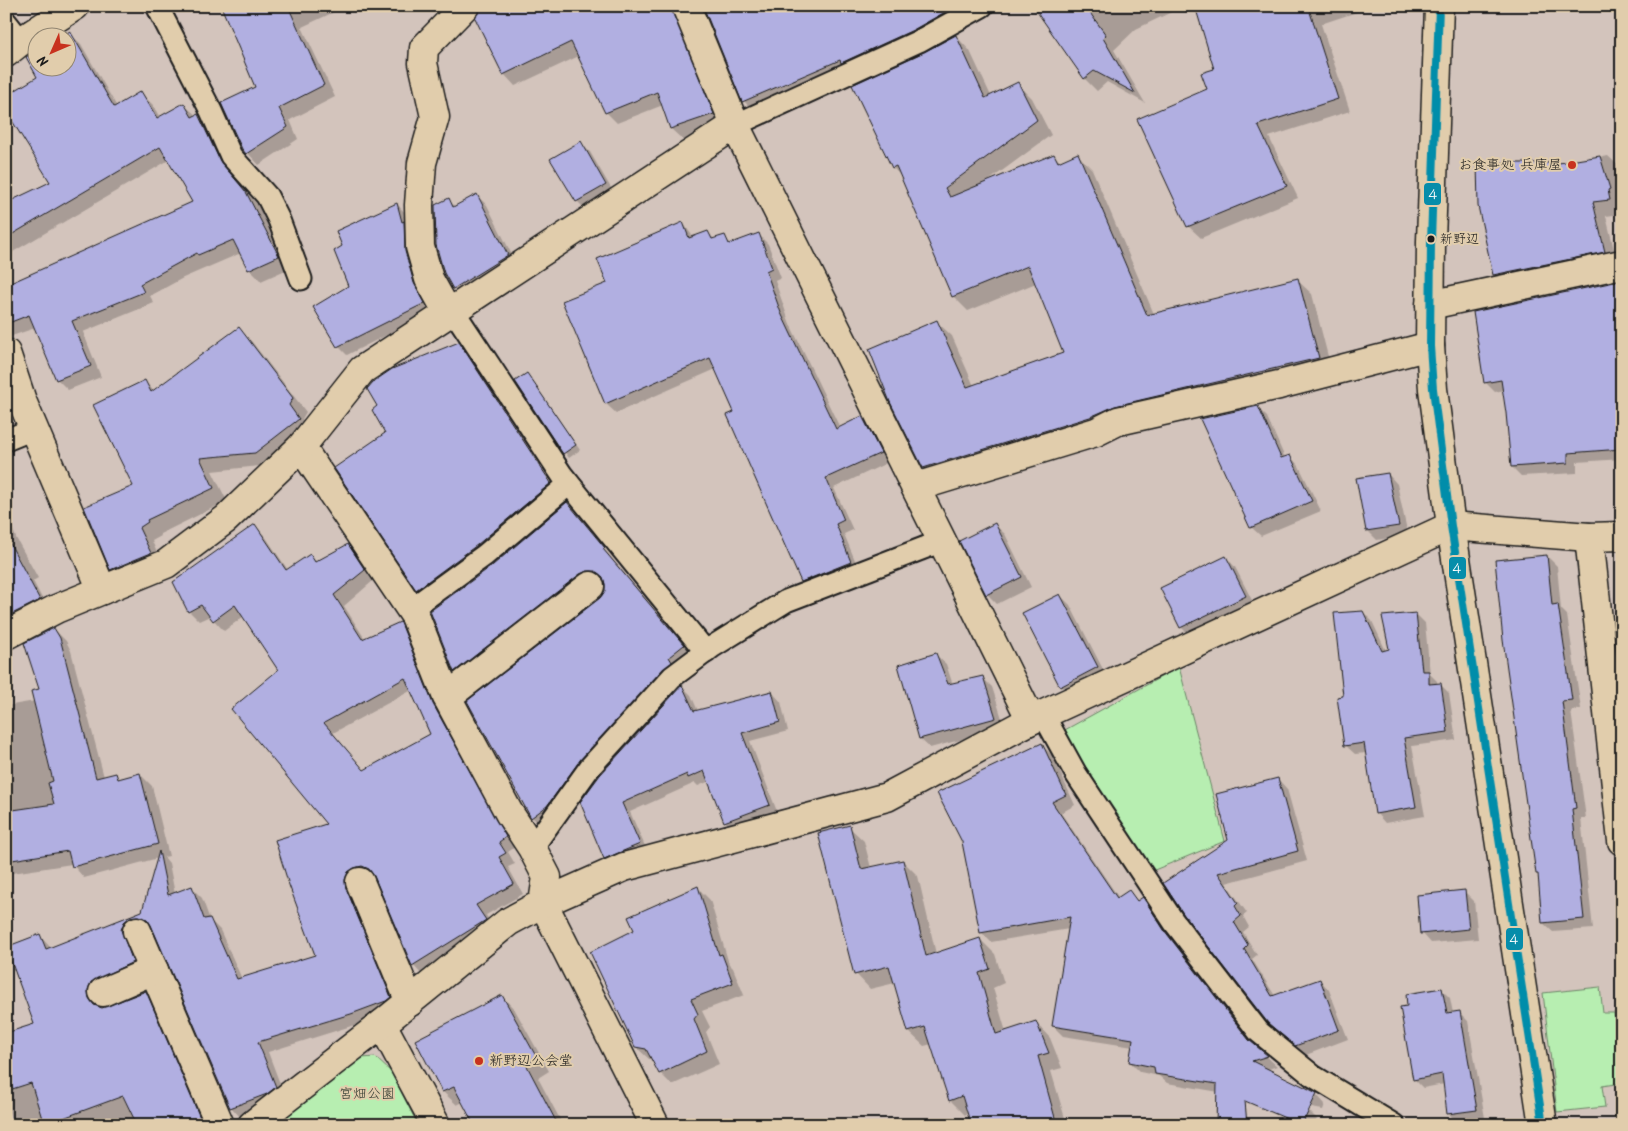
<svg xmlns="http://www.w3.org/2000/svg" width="1628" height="1131" viewBox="0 0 1628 1131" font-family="Kalam,'Klee One',sans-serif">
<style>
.green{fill:#b7eeb1;stroke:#6a8566}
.shadow{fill:#0003;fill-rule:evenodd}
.building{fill:#b1afe1;stroke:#1c1c1c;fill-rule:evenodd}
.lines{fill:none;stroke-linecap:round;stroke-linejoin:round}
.lane-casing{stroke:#1c1c1c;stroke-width:25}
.street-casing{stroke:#1c1c1c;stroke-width:31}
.secondary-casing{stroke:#1c1c1c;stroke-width:31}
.lane{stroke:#e1cdac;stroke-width:21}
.street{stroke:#e1cdac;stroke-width:28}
.secondary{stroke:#e1cdac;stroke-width:28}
.bus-1-casing{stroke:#e1cdac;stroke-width:11}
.bus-1{stroke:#068daa;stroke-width:8}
.poi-dot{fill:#c8321e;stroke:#e1cdac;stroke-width:2}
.bus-dot{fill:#1c1c1c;stroke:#e1cdac;stroke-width:2}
.labels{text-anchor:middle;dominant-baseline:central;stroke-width:4;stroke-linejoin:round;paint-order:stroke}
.bus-label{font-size:13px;fill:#1c1c1c;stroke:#e1cdac;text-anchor:start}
.poi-label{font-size:14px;fill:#1c1c1c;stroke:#e1cdac;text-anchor:end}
.park-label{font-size:14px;fill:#333c32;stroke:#e1cdac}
.line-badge{stroke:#e1cdac;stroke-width:2}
.badge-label{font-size:14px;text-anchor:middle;font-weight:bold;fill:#fff}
</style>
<rect width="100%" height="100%" fill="#d3c4bc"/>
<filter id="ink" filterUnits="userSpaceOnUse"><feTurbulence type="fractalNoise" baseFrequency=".02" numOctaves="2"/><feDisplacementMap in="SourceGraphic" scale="10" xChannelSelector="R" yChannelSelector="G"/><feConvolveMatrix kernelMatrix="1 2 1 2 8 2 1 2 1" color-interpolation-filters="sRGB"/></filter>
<g filter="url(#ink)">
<g class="green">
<path d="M1179,667L1225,841L1152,871L1063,731Z"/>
<path d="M1600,987L1603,1013H1614L1622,1083L1602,1086L1605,1107L1557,1112L1543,993Z"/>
<path d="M375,1057L391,1072L418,1125H274L362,1058Z"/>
</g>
<g class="shadow">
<path d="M223,6H347L302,27L335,97L290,120L298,139L259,165L243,148L257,88Z"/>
<path d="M484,6H664L708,87L724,126L683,140L671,129L663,105L617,123L606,112L579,56L515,86L504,74Z"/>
<path d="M709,6H962L966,14L752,110L744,101L727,61Z"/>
<path d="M1035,6H1184L1136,29L1114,50L1145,103L1107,82L1097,91L1085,79Z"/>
<path d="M1197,6H1375L1321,24L1350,111L1269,137L1298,198L1201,238L1188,226L1208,90L1216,69Z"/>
<path d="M69,33L81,44L117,107L141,93L153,105L160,118L184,105L210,127L231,174L258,205L290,268L261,281L249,269L241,253L183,278L150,296L154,303L83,332L101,377L68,390L57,379L35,328L6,338V286L194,203L169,160L6,256V204L52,183L38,68H68Z"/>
<path d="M956,36L970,51L991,96L1018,84L1032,98L1051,135L987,182L1054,155L1060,162L1078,155L1092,169L1154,314L1297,280L1312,294L1332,372L939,482L924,468L891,401L937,322L952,336L974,386L1065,354L1036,283L968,311L953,296L902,177L893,168L853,86L925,53Z"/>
<path d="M580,143L590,152L615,195L586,210L577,201Z"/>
<path d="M1608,156L1622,169V214L1606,216L1618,266L1509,289L1495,275L1479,206L1559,164Z"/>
<path d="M477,196L487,205L517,265L463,298L454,288L448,200L456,207Z"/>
<path d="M397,204L405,213L432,312L347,355L338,346L350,286Z"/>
<path d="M683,223L694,238L708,233L715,240L724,237L732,245L759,235L768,244L781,278L775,281L790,324L840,428L862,418L872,427L889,462L834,488L853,530L844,534L860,572L812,590L803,581L716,369L616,413L606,404L564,302L609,284Z"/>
<path d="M1618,282L1622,285V459L1577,462V473L1521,476L1512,467L1504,390L1495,392L1485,382Z"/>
<path d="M239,329L252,342L306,412L302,419L311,433L268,465L212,471L227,501L160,534L161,536L152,541L163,567L125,582L111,569L135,486L144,381L154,391Z"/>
<path d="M459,344L468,353L551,478L549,480L559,492L426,598L417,589L387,433L379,407Z"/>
<path d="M531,379L580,450L569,458L516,381Z"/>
<path d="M1257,407L1267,417L1285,458L1290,456L1299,466L1321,511L1261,536L1251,527Z"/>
<path d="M1388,474L1397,484L1408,535L1377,540L1368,531Z"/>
<path d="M567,504L691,653L540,825L532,817L600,599L606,592L605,579L596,578L462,679L455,671L494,566Z"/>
<path d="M6,510L16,538L38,578L33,581L48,610L6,633Z"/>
<path d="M995,525L1005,534L1031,587L997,604L987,594Z"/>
<path d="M255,526L265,536L288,570L309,555L317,562L347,546L358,556L374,580L344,606L365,639L400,623L410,633L515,847L508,852L515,864L508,867L523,894L486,915L495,931L423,976L413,965L376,878H364L400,1007L361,1023L268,1052L285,1097L241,1118L231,1107L153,927L142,926L143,972L97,1000L98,1008L102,1009L145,992L155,1002L208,1125H13L6,1104V1035L36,1025L6,949L39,935L51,948L143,912L158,858L84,878L72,864L6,874V706L35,701L40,690L54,629L66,641L71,651L104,777L116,775L121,780L140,774L152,786L169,856L164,857L169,863L175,894L192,888L202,898L210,920L220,930L242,979L316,956L328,824L280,670L244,616L224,631L210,616L199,621L189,611ZM412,690L432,734L365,771L333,733Z"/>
<path d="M1547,556L1557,566L1561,609L1567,615L1581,709L1571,711L1586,818H1581L1593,929L1553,932L1543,923L1540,876L1537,873Z"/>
<path d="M1226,557L1235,567L1255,606L1191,637L1181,627L1162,589Z"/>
<path d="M1060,595L1070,605L1107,677L1070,695L1061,686Z"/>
<path d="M1622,609V660L1619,610Z"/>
<path d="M1363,612L1372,621L1386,651L1390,650L1416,614L1425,623L1430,674L1437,681V684H1440L1449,693L1456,740L1412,746L1425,816L1385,823L1376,813L1367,753L1355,754L1345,745L1344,697Z"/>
<path d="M936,655L946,664L953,685L983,678L992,687L1005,728L930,748L920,739L899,666Z"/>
<path d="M682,686L691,695L698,711L772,692L781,702L788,731L750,741L778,814L734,830L725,821L710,781L698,786L695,783L630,812L648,853L614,867L605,858L582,802Z"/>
<path d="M1042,745L1052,755L1075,805L1061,813L1119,898L1129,892L1139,902L1143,899L1153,909L1174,941L1255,1046L1277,1066L1266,1070L1315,1093L1325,1104L1323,1110L1167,1083L1159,1076L1140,1072L1130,1062L1133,1047L1063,1036L1053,1026L1069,929L991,942L981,932Z"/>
<path d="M1278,779L1287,789L1307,861L1226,883L1247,913L1243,916L1249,927L1243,932L1257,955L1252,959L1275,996L1320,980L1329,990L1348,1039L1306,1055L1269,1022L1165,884L1230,840Z"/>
<path d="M849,827L864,841L871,868L903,861L918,876L936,954L980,939L995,954L1004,983L993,988L1006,1032L1036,1023L1050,1038L1062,1068L1051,1071L1067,1125H972L969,1113L965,1115L950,1100L932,1044L924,1046L909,1032L895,983L870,989L856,974Z"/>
<path d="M698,888L710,900L729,964L733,968L744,995L702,1011L710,1027L706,1032L719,1064L672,1085L660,1073L653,1060L649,1059L636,1047V931Z"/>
<path d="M1465,892L1474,901L1478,939L1431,943L1422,933Z"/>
<path d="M1617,939H1622V972Z"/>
<path d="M1441,989L1450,998L1453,1013L1459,1012L1468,1021L1485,1118L1457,1122L1448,1113L1444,1084L1423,1088L1414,1079L1408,1007Z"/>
<path d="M502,996L515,1010L549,1071L538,1078L563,1125H476L463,1102L457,1105L443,1092L417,1040Z"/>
<path d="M1309,1111L1317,1119L1314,1125H1245Z"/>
</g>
<g class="building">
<path d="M221,6H288L324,85L279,108L288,127L246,154L242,149L221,103L255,87Z"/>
<path d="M480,6H671L714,114L670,129L657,92L605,113L571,42L503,75L475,18Z"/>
<path d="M703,6H943L945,12L913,30L841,63L840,60L742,102Z"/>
<path d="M1033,6H1085L1106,35L1103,38L1135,93L1094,71L1084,79Z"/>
<path d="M1195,6H1308L1338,99L1258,125L1287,186L1187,227L1137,119L1207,89L1201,73L1214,69Z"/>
<path d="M70,31L114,107L141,91L157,118L184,103L192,117L198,114L220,161L246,192L279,256L248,270L233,240L198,255L197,253L140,284L144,292L72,321L91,366L56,380L29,315L6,324V285L192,202L160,147L6,238V203L50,182L6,111V96L37,77L26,57L38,50V68H68V38H59Z"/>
<path d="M956,35L985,98L1018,82L1037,120L945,188L950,197L1054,154L1058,162L1078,153L1147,315L1298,278L1319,358L1115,406L1090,417L923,468L890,402L869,349L937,320L967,387L1063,353L1028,266L952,297L896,166L892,168L852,85L924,52Z"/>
<path d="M581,141L606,185L576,202L550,159Z"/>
<path d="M1600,156L1610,189L1608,190L1610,200L1593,202L1605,252L1493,275L1478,206L1477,163H1559Z"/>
<path d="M477,194L508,255L453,289L444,273L436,245L435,205L449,198L453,207Z"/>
<path d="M397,203L402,222L404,221L405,251L414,283L425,303L337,347L313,307L348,286L334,251L342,246L336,231Z"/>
<path d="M683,222L689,238L708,231L712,239L725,235L729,244L759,233L772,268L766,271L781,313L836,429L862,416L881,453L826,478L844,520L836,524L851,562L801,582L727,415L734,412L710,358L605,404L562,301L607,283L597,259Z"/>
<path d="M1619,281L1622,303V449L1568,453V463L1511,467L1506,413L1501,380L1484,383L1473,312Z"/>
<path d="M239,327L293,398L289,405L299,419L255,453L200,458L214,488L147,520L148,522L139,528L151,553L110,570L84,507L133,486L93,405L145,380L151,392Z"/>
<path d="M459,342L551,483L477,545L416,590L334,468L385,433L372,410L377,406L367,389L373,382L392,369Z"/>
<path d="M527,373L576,445L563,454L515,381Z"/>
<path d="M1258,406L1281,458L1290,455L1312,501L1250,528L1200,419Z"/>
<path d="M1388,473L1399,526L1366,531L1356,478Z"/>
<path d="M567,502L605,548L603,549L684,645L669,657L672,662L581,759L547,806L531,818L467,701L600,598L605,591V584L603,577L595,571H587L580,574L454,672L430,611L493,565Z"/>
<path d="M995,523L1022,577L986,595L959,541Z"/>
<path d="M255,524L286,570L310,554L315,562L348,544L365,570L334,595L362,639L400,622L401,623L433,704L506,837L499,842L506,853L499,857L514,884L476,905L486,920L412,966L374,876L369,869L362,866L354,868L348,872L345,880L346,888L391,997L386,1001L351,1014L258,1042L276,1087L267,1094L230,1108L151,925L147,919L139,916L130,917L124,922L121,930L133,962L91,982L88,990L89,998L94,1005L102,1008L146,991L201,1120L187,1125H137L123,1096L44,1125L31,1083L6,1091V1033L34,1024L6,947L40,934L46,949L142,911L159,851L168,895L192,886L204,919L210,918L237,979L315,955L289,885L275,840L326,824L231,709L278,670L235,605L213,621L201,605L188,612L173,582ZM405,678L430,734L364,770L324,723Z"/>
<path d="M6,536L40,600L6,617Z"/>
<path d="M1547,555L1552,605L1558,604L1572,700L1562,701L1576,808L1572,809L1584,919L1542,923L1538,874H1536L1503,640L1495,560Z"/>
<path d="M1226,556L1246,596L1180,628L1160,588Z"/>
<path d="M1060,594L1098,667L1060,687L1022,613Z"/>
<path d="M1363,611L1382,651L1389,649L1382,616L1416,613L1422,671H1429V684L1441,683L1448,732L1404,738L1416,807L1375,814L1364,743L1344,746L1337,697L1343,696L1334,613Z"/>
<path d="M54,628L60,638L96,778L116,773L118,779L140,773L158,844L72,867L68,851L6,861V811L54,804L48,783L53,781L31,691L39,689L24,643Z"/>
<path d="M936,653L948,684L983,676L996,718L919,739L898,665Z"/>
<path d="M682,685L694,711L772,691L780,722L742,733L770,805L724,822L704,771L688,778L687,774L622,803L640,844L604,859L580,802L600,775Z"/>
<path d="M1042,743L1066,795L1052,802L1117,898L1129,890L1137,901L1143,897L1164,930L1249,1040L1268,1056L1252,1061L1317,1093L1302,1125L1245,1101L1247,1125H1216L1217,1084L1155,1074L1154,1067L1129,1062L1133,1039L1052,1026L1070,917L980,933L962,842L937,793Z"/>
<path d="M1278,778L1298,851L1218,873L1238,903L1235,906L1241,916L1234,922L1248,945L1244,949L1272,996L1320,979L1339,1030L1295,1046L1268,1023L1184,915L1163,883L1228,840L1216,794Z"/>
<path d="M850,825L861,869L903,860L926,956L980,938L990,969L979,973L996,1034L1036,1021L1049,1053L1038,1056L1057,1125H971L962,1096L949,1101L925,1027L908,1032L889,966L854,975L818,833Z"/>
<path d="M698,886L719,955L722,954L733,983L691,999L698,1014L694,1019L707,1051L659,1074L646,1049L635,1047L590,952L634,930L628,917Z"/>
<path d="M1465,890L1469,929L1420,934L1417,895Z"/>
<path d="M1442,988L1447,1013L1460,1011L1477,1110L1447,1114L1442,1074L1413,1080L1400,1007L1407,1006L1406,994Z"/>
<path d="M502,995L537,1058L526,1064L558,1125H474L454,1087L442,1092L415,1040Z"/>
</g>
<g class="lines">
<g class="lane-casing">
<g id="lane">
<path d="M157,6L211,111L231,156L267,196L279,220L301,279"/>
<path d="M6,22L21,41"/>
<path d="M735,125L919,41L982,6"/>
<path d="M453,310L562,475L706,652"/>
<path d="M6,440L33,429"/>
<path d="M411,609L485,555L569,484"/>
<path d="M1043,714L1076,774L1174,922L1259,1032L1313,1076L1394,1125"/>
<path d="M532,848L590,767L672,677L712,647L786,601L942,541"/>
</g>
</g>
<g class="street-casing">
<g id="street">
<path d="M686,6L735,125L1031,720"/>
<path d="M6,53L21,41L75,6"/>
<path d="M1430,305L1622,264"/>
<path d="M448,313L429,279L420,247L419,205L422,163L435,117L423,63L424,48L465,6"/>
<path d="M6,353L22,401L102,590"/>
<path d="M301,447L415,616L447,697L509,813L532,848L547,877L543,903L655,1125"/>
<path d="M916,487L1096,432L1118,421L1279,385L1430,346"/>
<path d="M1589,537L1622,841"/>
<path d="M6,635L56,609L166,564L226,519L301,447L362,370L735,125"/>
<path d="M447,697L590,586"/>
<path d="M360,882L410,1002"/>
<path d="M137,931L220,1125"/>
<path d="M103,992L154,970"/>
<path d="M382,1024L436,1125"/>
<path d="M252,1125L382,1024L508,922L543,903L624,867L887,797L1031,720L1451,526L1589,537L1622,536"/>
</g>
</g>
<g class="secondary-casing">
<path id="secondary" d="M1439,6L1431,241L1430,346L1433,389L1451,526L1543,1125"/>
</g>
<use href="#lane" class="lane"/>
<use href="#street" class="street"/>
<use href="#secondary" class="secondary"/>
<g class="bus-1-casing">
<path id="bus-1" d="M1439,6L1431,241L1430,346L1433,389L1451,526L1543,1125"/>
</g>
<use href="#bus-1" class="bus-1"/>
</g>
</g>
<g class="poi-dot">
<circle cx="1572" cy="165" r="5"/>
<circle cx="479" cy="1061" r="5"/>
</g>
<circle class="bus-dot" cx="1431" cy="239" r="4.5"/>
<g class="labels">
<g class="bus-label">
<text x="1440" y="239">新野辺</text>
</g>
<g class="poi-label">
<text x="1562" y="165">お食事処 兵庫屋</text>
<text x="489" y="1061" text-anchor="start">新野辺公会堂</text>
</g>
<g class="park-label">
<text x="367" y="1094">宮畑公園</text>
</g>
</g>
<g class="line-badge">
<rect x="1423" y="182" width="19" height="24" rx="5" fill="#068daa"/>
<rect x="1448" y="556" width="19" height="24" rx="5" fill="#068daa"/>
<rect x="1505" y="927" width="19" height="24" rx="5" fill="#068daa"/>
</g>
<g class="badge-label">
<text x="1433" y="199">４</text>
<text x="1457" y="573">４</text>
<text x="1514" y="944">４</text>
</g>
<rect width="1628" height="1131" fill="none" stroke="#e1cdac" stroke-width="25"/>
<rect x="12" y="12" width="1603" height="1106" fill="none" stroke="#1c1c1c" stroke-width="2" filter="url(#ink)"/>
<g transform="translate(52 52) rotate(225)"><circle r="24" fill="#e1cdac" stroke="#928672"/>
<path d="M0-4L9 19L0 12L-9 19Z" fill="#c8321e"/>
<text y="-8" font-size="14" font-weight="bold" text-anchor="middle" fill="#1c1c1c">N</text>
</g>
</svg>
